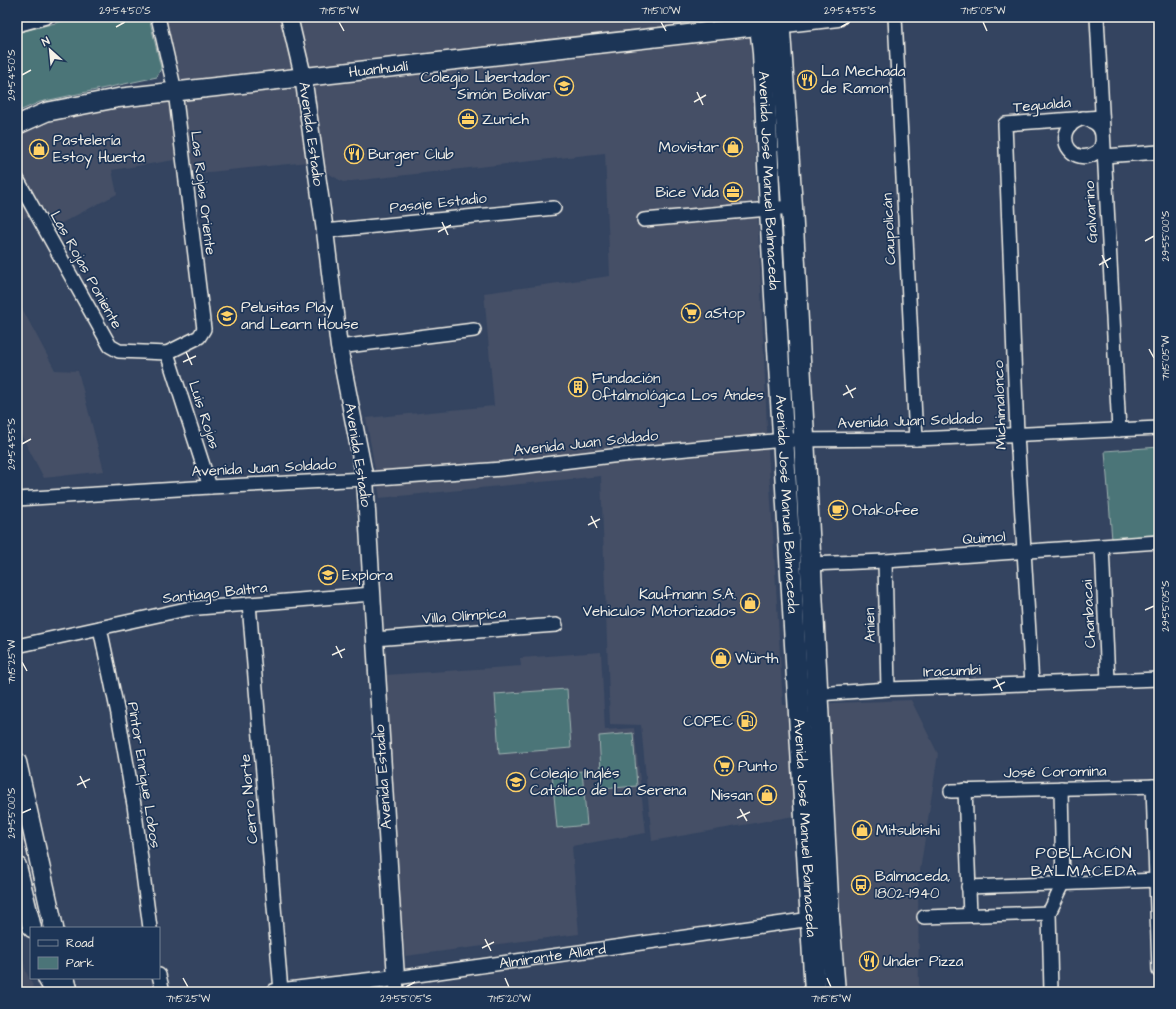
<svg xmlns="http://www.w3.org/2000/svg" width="1176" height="1009" viewBox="0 0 1176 1009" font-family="'Architects Daughter',sans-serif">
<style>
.built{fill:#444f66}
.green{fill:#4b7478;stroke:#a0b2b0}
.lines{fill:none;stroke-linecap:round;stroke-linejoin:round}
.minor-casing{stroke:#f4f1e8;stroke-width:16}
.tertiary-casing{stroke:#f4f1e8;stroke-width:19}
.secondary-casing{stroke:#f4f1e8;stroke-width:21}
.primary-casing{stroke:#f4f1e8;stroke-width:23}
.minor{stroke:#1d3557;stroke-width:13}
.tertiary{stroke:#1d3557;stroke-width:16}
.secondary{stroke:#1d3557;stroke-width:18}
.primary{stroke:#1d3557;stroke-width:20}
.ticks{fill:none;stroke:#f4f1e8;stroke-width:1.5}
.labels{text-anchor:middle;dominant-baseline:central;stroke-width:3.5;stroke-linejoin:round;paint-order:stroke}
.street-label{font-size:15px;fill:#f4f1e8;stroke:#1d3557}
.poi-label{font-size:15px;fill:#f4f1e8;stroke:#1d3557;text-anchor:start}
.neighbourhood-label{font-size:16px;letter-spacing:1px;fill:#f4f1e8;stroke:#1d3557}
.neatline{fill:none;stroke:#f4f1e8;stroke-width:1.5}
.ticks-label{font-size:10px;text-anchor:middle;fill:#f4f1e8}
</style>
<rect width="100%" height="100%" fill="#344460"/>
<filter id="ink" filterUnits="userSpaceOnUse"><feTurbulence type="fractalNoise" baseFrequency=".025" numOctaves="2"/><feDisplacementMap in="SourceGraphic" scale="8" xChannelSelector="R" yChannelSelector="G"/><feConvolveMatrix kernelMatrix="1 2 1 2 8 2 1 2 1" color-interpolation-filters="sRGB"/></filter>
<g filter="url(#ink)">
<g class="built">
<path d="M165,17H749L768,450L783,705L911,700L938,754L918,884L919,992H845L829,810L652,841L641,725L610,724L601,476L380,498L366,418L494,406L484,293L610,276L605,153L343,182L309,162L200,173L175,160L112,170L117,194L54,227L44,208L17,222V135L54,115L182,97Z"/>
<path d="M17,299L55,370L78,371L104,471L44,478L17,427Z"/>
<path d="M601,652L605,730L634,728L646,833L572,846L579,934L405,956L400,898L385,675L521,666L520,658Z"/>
<path d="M17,931L26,972L36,992H17Z"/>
</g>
<g class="green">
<path d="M78,17H149L161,68L157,77L40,102L17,112V33Z"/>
<path d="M1159,447V536L1112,540L1105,451Z"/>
<path d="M567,689L571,748L499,754L495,694Z"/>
<path d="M633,733L637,786L602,789L599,736Z"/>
<path d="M582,771L587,825L557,828L552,774Z"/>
</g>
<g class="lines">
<g class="minor-casing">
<g id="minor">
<path d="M895,17L916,439"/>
<path d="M1097,17L1119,430"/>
<path d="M17,25L46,17"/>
<path d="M1083,118C1092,121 1101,124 1102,135C1103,142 1102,149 1095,153C1075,166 1055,141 1072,124C1075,121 1079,120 1083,118Z"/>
<path d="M1104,156L1159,152"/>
<path d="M17,179L110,346L119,351L167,353L199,337L204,329L175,91L158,17"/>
<path d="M644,220L792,207"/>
<path d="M325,231L554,208"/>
<path d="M339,347L474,330"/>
<path d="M167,353L210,487"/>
<path d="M17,499L210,487L365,479L502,469L612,456L784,440L916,439L1159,428"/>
<path d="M1102,546L1108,681"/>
<path d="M885,561L888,689"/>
<path d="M810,564L885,561L1159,542"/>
<path d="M249,604L281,991"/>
<path d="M100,628L118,714L134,805L150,928"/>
<path d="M374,639L556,625"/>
<path d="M17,646L186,609L372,594"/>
<path d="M1032,684L1017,434L1005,124L1102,117"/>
<path d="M818,694L888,689L1159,679"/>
<path d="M1153,786L1159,971"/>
<path d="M965,790L970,915"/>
<path d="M951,791L1159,786"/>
<path d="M968,887L1159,880"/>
<path d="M924,917L1049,913"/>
<path d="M159,975L163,992"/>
<path id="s1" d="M397,992L396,978L818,918"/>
<path d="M1051,992L1049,913L1063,884L1061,788"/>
</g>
</g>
<g class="tertiary-casing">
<path id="tertiary" d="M275,992L396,978L365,479L339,347L325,231L303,76L289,17"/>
</g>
<g class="secondary-casing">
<g id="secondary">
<path id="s2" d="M17,125L46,112L118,98L838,17"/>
<path d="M17,762L54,928"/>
<path d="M17,866L32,928"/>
<path d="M47,978L55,992"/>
<path d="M65,978L69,992"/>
</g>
</g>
<g class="primary-casing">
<g id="primary">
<path id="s3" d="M759,17L763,53L770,209L815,992"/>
<path d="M779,17L792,207L829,917L835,992"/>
</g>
</g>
<use href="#minor" class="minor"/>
<use href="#tertiary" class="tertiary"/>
<use href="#secondary" class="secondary"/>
<use href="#primary" class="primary"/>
</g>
</g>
<path class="ticks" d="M339,22L344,31M661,22L666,31M983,22L987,31M116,27L125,22M841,27L850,22M22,75L31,70M697,92L703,105M694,102L706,95M442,222L448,235M438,232L451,225M1145,241L1154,236M1102,255L1108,268M1099,265L1111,258M1149,349L1154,358M186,352L192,365M183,362L196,356M846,385L853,398M843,395L856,388M22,444L31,439M591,516L597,528M588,525L600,519M1145,610L1154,606M336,646L342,658M332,655L345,649M22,662L27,671M996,679L1002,691M993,688L1005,682M80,776L86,788M77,785L90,779M740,809L747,821M22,813L31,809M737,818L750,812M485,939L491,951M482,948L494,942M183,978L188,987M505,978L509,987M827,978L831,987M406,987L415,982"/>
<defs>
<g id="restaurant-ring" transform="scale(1)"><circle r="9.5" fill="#1d3557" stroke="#ffd166" stroke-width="1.5"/><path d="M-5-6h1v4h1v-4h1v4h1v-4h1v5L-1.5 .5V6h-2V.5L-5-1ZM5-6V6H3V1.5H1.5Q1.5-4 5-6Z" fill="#ffd166"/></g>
<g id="school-ring" transform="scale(1)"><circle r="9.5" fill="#1d3557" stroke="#ffd166" stroke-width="1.5"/><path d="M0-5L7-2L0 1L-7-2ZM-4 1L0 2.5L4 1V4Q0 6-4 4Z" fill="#ffd166"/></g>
<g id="office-ring" transform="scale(1)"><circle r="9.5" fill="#1d3557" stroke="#ffd166" stroke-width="1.5"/><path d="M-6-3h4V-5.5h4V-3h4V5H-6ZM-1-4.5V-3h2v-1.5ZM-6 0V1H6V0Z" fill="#ffd166"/></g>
<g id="shop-ring" transform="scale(1)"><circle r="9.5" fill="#1d3557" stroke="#ffd166" stroke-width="1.5"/><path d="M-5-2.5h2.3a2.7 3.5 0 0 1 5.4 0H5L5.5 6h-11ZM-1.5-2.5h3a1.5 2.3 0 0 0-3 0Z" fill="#ffd166"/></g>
<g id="supermarket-ring" transform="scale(1)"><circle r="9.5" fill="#1d3557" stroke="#ffd166" stroke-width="1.5"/><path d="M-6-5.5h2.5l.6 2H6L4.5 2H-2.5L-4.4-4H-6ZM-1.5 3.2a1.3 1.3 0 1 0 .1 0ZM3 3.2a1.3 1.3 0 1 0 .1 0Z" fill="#ffd166"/></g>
<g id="building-ring" transform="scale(1)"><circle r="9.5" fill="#1d3557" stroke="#ffd166" stroke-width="1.5"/><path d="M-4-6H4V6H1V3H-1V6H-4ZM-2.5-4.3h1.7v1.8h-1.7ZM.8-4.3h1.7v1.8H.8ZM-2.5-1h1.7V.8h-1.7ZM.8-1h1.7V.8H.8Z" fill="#ffd166"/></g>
<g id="cafe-ring" transform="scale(1)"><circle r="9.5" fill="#1d3557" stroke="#ffd166" stroke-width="1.5"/><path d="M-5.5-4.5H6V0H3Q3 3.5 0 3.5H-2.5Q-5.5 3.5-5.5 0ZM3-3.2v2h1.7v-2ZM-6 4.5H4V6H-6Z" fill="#ffd166"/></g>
<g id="fuel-ring" transform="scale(1)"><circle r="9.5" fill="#1d3557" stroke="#ffd166" stroke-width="1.5"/><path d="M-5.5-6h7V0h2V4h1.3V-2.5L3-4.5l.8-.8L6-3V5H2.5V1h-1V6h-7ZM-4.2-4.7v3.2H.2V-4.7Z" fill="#ffd166"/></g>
<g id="bus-ring" transform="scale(1)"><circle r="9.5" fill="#1d3557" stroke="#ffd166" stroke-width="1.5"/><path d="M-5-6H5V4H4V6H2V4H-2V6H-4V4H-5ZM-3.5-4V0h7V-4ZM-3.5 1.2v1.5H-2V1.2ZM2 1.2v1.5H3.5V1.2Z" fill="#ffd166"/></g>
</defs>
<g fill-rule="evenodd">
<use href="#restaurant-ring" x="807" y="80"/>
<use href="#school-ring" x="564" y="86"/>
<use href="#office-ring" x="468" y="119"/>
<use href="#shop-ring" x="733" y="147"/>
<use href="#shop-ring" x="39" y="149"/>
<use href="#restaurant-ring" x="354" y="154"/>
<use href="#office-ring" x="733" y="192"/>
<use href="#supermarket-ring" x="691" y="313"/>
<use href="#school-ring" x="227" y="316"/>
<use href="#building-ring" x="578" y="387"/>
<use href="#cafe-ring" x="838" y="510"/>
<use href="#school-ring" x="328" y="575"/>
<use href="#shop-ring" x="750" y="603"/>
<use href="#shop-ring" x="721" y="658"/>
<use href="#fuel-ring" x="747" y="721"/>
<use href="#supermarket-ring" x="724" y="766"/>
<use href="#school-ring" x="516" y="782"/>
<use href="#shop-ring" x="767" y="795"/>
<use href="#shop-ring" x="862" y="830"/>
<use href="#bus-ring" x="861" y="885"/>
<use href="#restaurant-ring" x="869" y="961"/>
</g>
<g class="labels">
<g class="street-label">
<text stroke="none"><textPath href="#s2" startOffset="367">Huanhualí</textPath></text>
<text transform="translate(1042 105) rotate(-5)">Tegualda</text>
<text transform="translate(311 134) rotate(82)">Avenida Estadio</text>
<text stroke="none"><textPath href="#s3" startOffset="164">Avenida José Manuel Balmaceda</textPath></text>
<text transform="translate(203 193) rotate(83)">Las Rojas Oriente</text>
<text transform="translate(438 203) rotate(-6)">Pasaje Estadio</text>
<text transform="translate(1091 212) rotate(-93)">Galvarino</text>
<text transform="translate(889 229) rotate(-93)">Caupolicán</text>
<text transform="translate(86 270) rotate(61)">Las Rojas Poniente</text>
<text transform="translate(1000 405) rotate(-92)">Michimalonco</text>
<text transform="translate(204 415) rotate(72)">Luis Rojas</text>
<text transform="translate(910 421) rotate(-2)">Avenida Juan Soldado</text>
<text transform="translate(586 443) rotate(-6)">Avenida Juan Soldado</text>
<text transform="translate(358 455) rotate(81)">Avenida Estadio</text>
<text transform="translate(264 468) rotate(-3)">Avenida Juan Soldado</text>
<text stroke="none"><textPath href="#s3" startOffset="488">Avenida José Manuel Balmaceda</textPath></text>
<text transform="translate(984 538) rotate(-4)">Quimol</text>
<text transform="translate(215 593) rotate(-6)">Santiago Baltra</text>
<text transform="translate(1089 614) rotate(-93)">Chanbacai</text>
<text transform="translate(464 616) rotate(-4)">Villa Olímpica</text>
<text transform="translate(870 625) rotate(-91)">Anien</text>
<text transform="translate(952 671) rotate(-2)">Iracumbi</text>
<text transform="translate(1055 772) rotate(-1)">José Coromina</text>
<text transform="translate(144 775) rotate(81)">Pintor Enrique Lobos</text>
<text transform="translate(383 777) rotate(-94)">Avenida Estadio</text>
<text transform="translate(249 799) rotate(-95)">Cerro Norte</text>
<text stroke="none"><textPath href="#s3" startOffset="812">Avenida José Manuel Balmaceda</textPath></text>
<text stroke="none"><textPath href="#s1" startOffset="172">Almirante Allard</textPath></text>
</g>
<g class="poi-label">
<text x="821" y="71">La Mechada<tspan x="821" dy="17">de Ramon</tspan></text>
<text x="550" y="77" text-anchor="end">Colegio Libertador<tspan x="550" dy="17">Simón Bolívar</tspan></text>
<text x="482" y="119">Zurich</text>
<text x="53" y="140">Pastelería<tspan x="53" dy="17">Estoy Huerta</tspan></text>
<text x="719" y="147" text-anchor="end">Movistar</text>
<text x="368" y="154">Burger Club</text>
<text x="719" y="192" text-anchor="end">Bice Vida</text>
<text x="241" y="307">Pelusitas Play<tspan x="241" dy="17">and Learn House</tspan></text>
<text x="705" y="313">aStop</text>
<text x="592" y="378">Fundación<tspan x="592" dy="17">Oftalmológica Los Andes</tspan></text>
<text x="852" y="510">Otakofee</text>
<text x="342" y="575">Explora</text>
<text x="736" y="594" text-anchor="end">Kaufmann S.A.<tspan x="736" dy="17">Vehiculos Motorizados</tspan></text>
<text x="735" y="658">Würth</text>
<text x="733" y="721" text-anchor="end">COPEC</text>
<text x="738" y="766">Punto</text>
<text x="530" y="773">Colegio Inglés<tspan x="530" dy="17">Católico de La Serena</tspan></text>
<text x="753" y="795" text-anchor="end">Nissan</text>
<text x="876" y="830">Mitsubishi</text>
<text x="875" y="876">Balmaceda,<tspan x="875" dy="17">1802-1940</tspan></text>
<text x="883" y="961">Under Pizza</text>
</g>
<g class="neighbourhood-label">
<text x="1084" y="853">POBLACIÓN<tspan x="1084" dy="18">BALMACEDA</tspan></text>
</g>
</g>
<rect width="1176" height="1009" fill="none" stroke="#1d3557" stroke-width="44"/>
<rect x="30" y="927" width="130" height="52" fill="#1d3557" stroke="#738091"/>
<rect x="38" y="940" width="20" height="6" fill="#1d3557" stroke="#738091"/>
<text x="66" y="947" font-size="12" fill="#f4f1e8">Road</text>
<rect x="38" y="957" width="20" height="12" fill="#4b7478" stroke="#738091"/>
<text x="66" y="967" font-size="12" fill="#f4f1e8">Park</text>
<g transform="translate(50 50) rotate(333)" stroke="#1d3557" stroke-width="3" paint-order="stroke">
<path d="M0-3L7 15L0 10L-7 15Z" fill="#f4f1e8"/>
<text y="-6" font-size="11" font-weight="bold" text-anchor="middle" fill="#f4f1e8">N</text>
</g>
<rect x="22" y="22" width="1132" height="965" class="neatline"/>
<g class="ticks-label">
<text x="125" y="14">29°54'50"S</text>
<text x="339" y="14">71°15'15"W</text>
<text x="661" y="14">71°15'10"W</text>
<text x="850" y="14">29°54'55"S</text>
<text x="983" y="14">71°15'05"W</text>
<text transform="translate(11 75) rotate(-90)" y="4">29°54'50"S</text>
<text transform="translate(1165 236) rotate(-90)" y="4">29°55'00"S</text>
<text transform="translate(1165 358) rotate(-90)" y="4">71°15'05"W</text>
<text transform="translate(11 444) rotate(-90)" y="4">29°54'55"S</text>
<text transform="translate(1165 606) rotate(-90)" y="4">29°55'05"S</text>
<text transform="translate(11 662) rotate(-90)" y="4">71°15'25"W</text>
<text transform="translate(11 813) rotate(-90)" y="4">29°55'00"S</text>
<text x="188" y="1002">71°15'25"W</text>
<text x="406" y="1002">29°55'05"S</text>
<text x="509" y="1002">71°15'20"W</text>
<text x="831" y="1002">71°15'15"W</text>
</g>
</svg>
